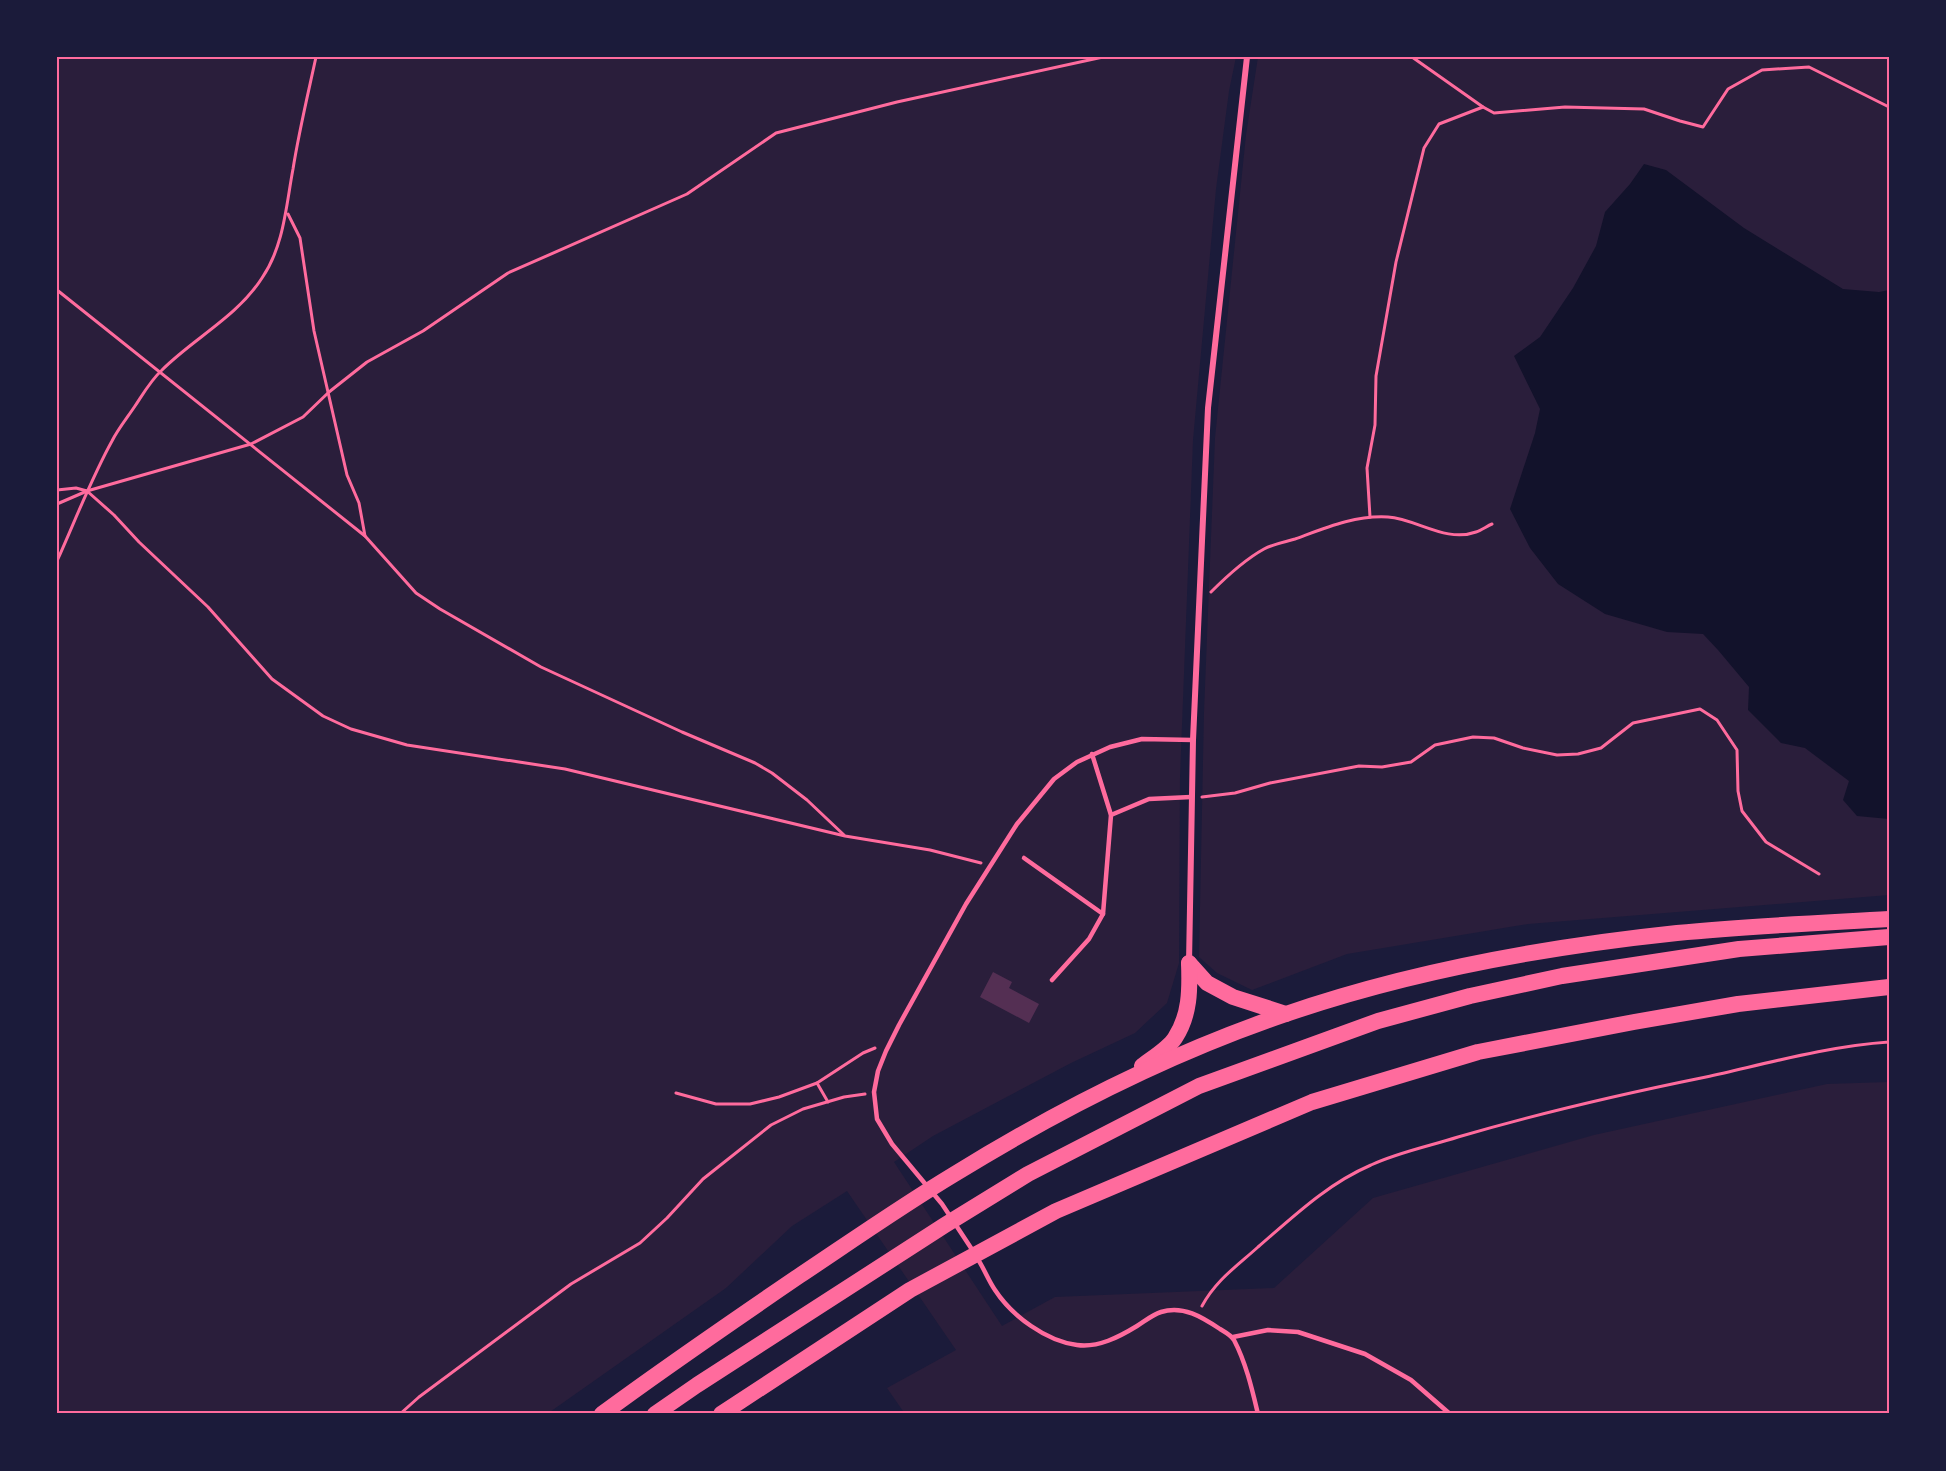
<svg xmlns="http://www.w3.org/2000/svg" width="1946" height="1471" viewBox="0 0 1946 1471" font-family="Karla,sans-serif">
<style>
.green{fill:#2a1e3b}
.water{fill:#12122b}
.building{fill:#542f53}
.lines{fill:none;stroke-linecap:round;stroke-linejoin:round}
.path{stroke:#ff6b9d;stroke-width:3}
.service{stroke:#ff6b9d;stroke-width:4.5}
.minor{stroke:#ff6b9d;stroke-width:6}
.trunk{stroke:#ff6b9d;stroke-width:16}
.neatline{fill:none;stroke:#ff6b9d;stroke-width:2}
</style>
<rect width="100%" height="100%" fill="#1b1b3a"/>
<g class="green">
<path d="M57,57H1236L1229,91L1216,189L1193,440L1180,777L1179,963L1167,1003L1135,1033L1071,1063L933,1136L894,1162L1002,1326L1055,1297L1274,1288L1373,1198L1594,1135L1827,1084L1889,1082V1414H905L887,1388L956,1350L847,1191L792,1226L726,1288L547,1414H57Z"/>
<path d="M1258,57H1889V895L1528,924L1347,954L1252,990L1217,973L1199,957L1204,712L1215,438L1246,135Z"/>
</g>
<path class="water" d="M1644,164L1666,170L1744,228L1843,289L1879,292L1889,290V819L1857,816L1843,800L1849,781L1805,748L1781,743L1748,710L1749,687L1718,650L1703,634L1667,632L1605,614L1558,584L1530,548L1510,509L1535,433L1540,409L1514,356L1540,337L1573,288L1596,246L1605,212L1630,184Z"/>
<path class="building" d="M993,972L1012,982L1009,988L1039,1004L1029,1023L980,997Z"/>
<g class="lines">
<g class="path">
<path d="M1412,57L1483,107L1494,113L1565,107L1644,109L1680,121L1703,127L1728,89L1762,70L1809,67L1889,107"/>
<path d="M288,214L300,238L314,331L347,475L359,503L365,536"/>
<path d="M57,290L365,536L416,593L440,609L541,667L682,732L755,763L772,773L807,800L844,835"/>
<path d="M57,490L76,488L87,491L114,515L139,542L208,607L272,679L323,716L351,729L407,745L565,769L845,836L930,850L981,863"/>
<path d="M57,504L87,491L251,444L303,417L329,392L367,362L423,331L508,273L687,194L776,133L897,102L1103,57"/>
<path d="M1370,517L1367,468L1375,425L1376,376L1396,262L1424,148L1439,124L1483,107"/>
<path d="M57,561C75,521 91,479 112,441C118,429 127,418 135,406C143,394 151,380 162,370C194,338 237,317 262,278C284,246 286,206 293,169C299,131 308,94 316,57"/>
<path d="M1211,592C1227,576 1244,560 1264,549C1273,544 1285,542 1295,539C1325,528 1355,515 1388,517C1417,519 1446,543 1476,532C1482,530 1487,526 1492,524"/>
<path d="M1202,797L1235,793L1270,783L1359,766L1382,767L1411,762L1435,745L1473,737L1494,738L1523,748L1557,755L1578,754L1601,748L1633,723L1700,709L1717,720L1737,750L1738,791L1742,811L1766,842L1819,874"/>
<path d="M817,1083L828,1102"/>
<path d="M676,1093L716,1104H750L779,1097L817,1083L863,1053L875,1048"/>
<path d="M1202,1306C1216,1280 1237,1266 1258,1247C1294,1216 1327,1184 1371,1165C1399,1152 1430,1146 1458,1137C1540,1113 1622,1094 1706,1077C1765,1064 1828,1046 1889,1042"/>
<path d="M400,1414L419,1397L571,1284L640,1243L667,1218L703,1179L771,1125L803,1109L844,1097L865,1094"/>
</g>
<g class="service">
<path d="M1111,815L1149,799L1191,797"/>
<path d="M1024,858L1103,914"/>
<path d="M1052,980L1089,939L1103,914L1111,815L1092,754"/>
<path d="M973,1251L942,1204L892,1144L877,1119L874,1092L878,1071L886,1051L899,1025L966,904L1017,824L1054,779L1077,762L1110,747L1142,739L1193,740"/>
<path d="M977,1258C984,1268 988,1280 995,1290C1012,1316 1046,1341 1077,1345C1098,1348 1119,1337 1137,1326C1145,1321 1152,1315 1161,1312C1183,1305 1202,1317 1220,1329C1225,1332 1231,1335 1234,1340C1246,1363 1252,1389 1258,1414"/>
<path d="M1233,1337L1268,1330L1298,1332L1365,1354L1411,1380L1450,1414"/>
</g>
<path class="minor" d="M1189,963L1193,740L1208,408L1247,57"/>
<g class="trunk">
<path d="M1189,963L1207,983L1233,997L1286,1014"/>
<path d="M1142,1066C1152,1058 1168,1049 1175,1038C1190,1015 1190,990 1189,963"/>
<path d="M602,1414C667,1366 733,1321 799,1276C850,1242 900,1207 953,1175C1055,1112 1169,1054 1283,1015C1410,971 1544,947 1677,933C1747,926 1819,923 1889,919"/>
<path d="M655,1414L697,1385L945,1225L1028,1174L1199,1086L1378,1021L1470,996L1562,976L1739,949L1889,937"/>
<path d="M721,1414L910,1290L1056,1211L1312,1102L1478,1052L1634,1022L1738,1004L1889,987"/>
</g>
</g>
<rect width="1946" height="1471" fill="none" stroke="#1b1b3a" stroke-width="117"/>
<rect x="58" y="58" width="1830" height="1354" class="neatline"/>
</svg>
